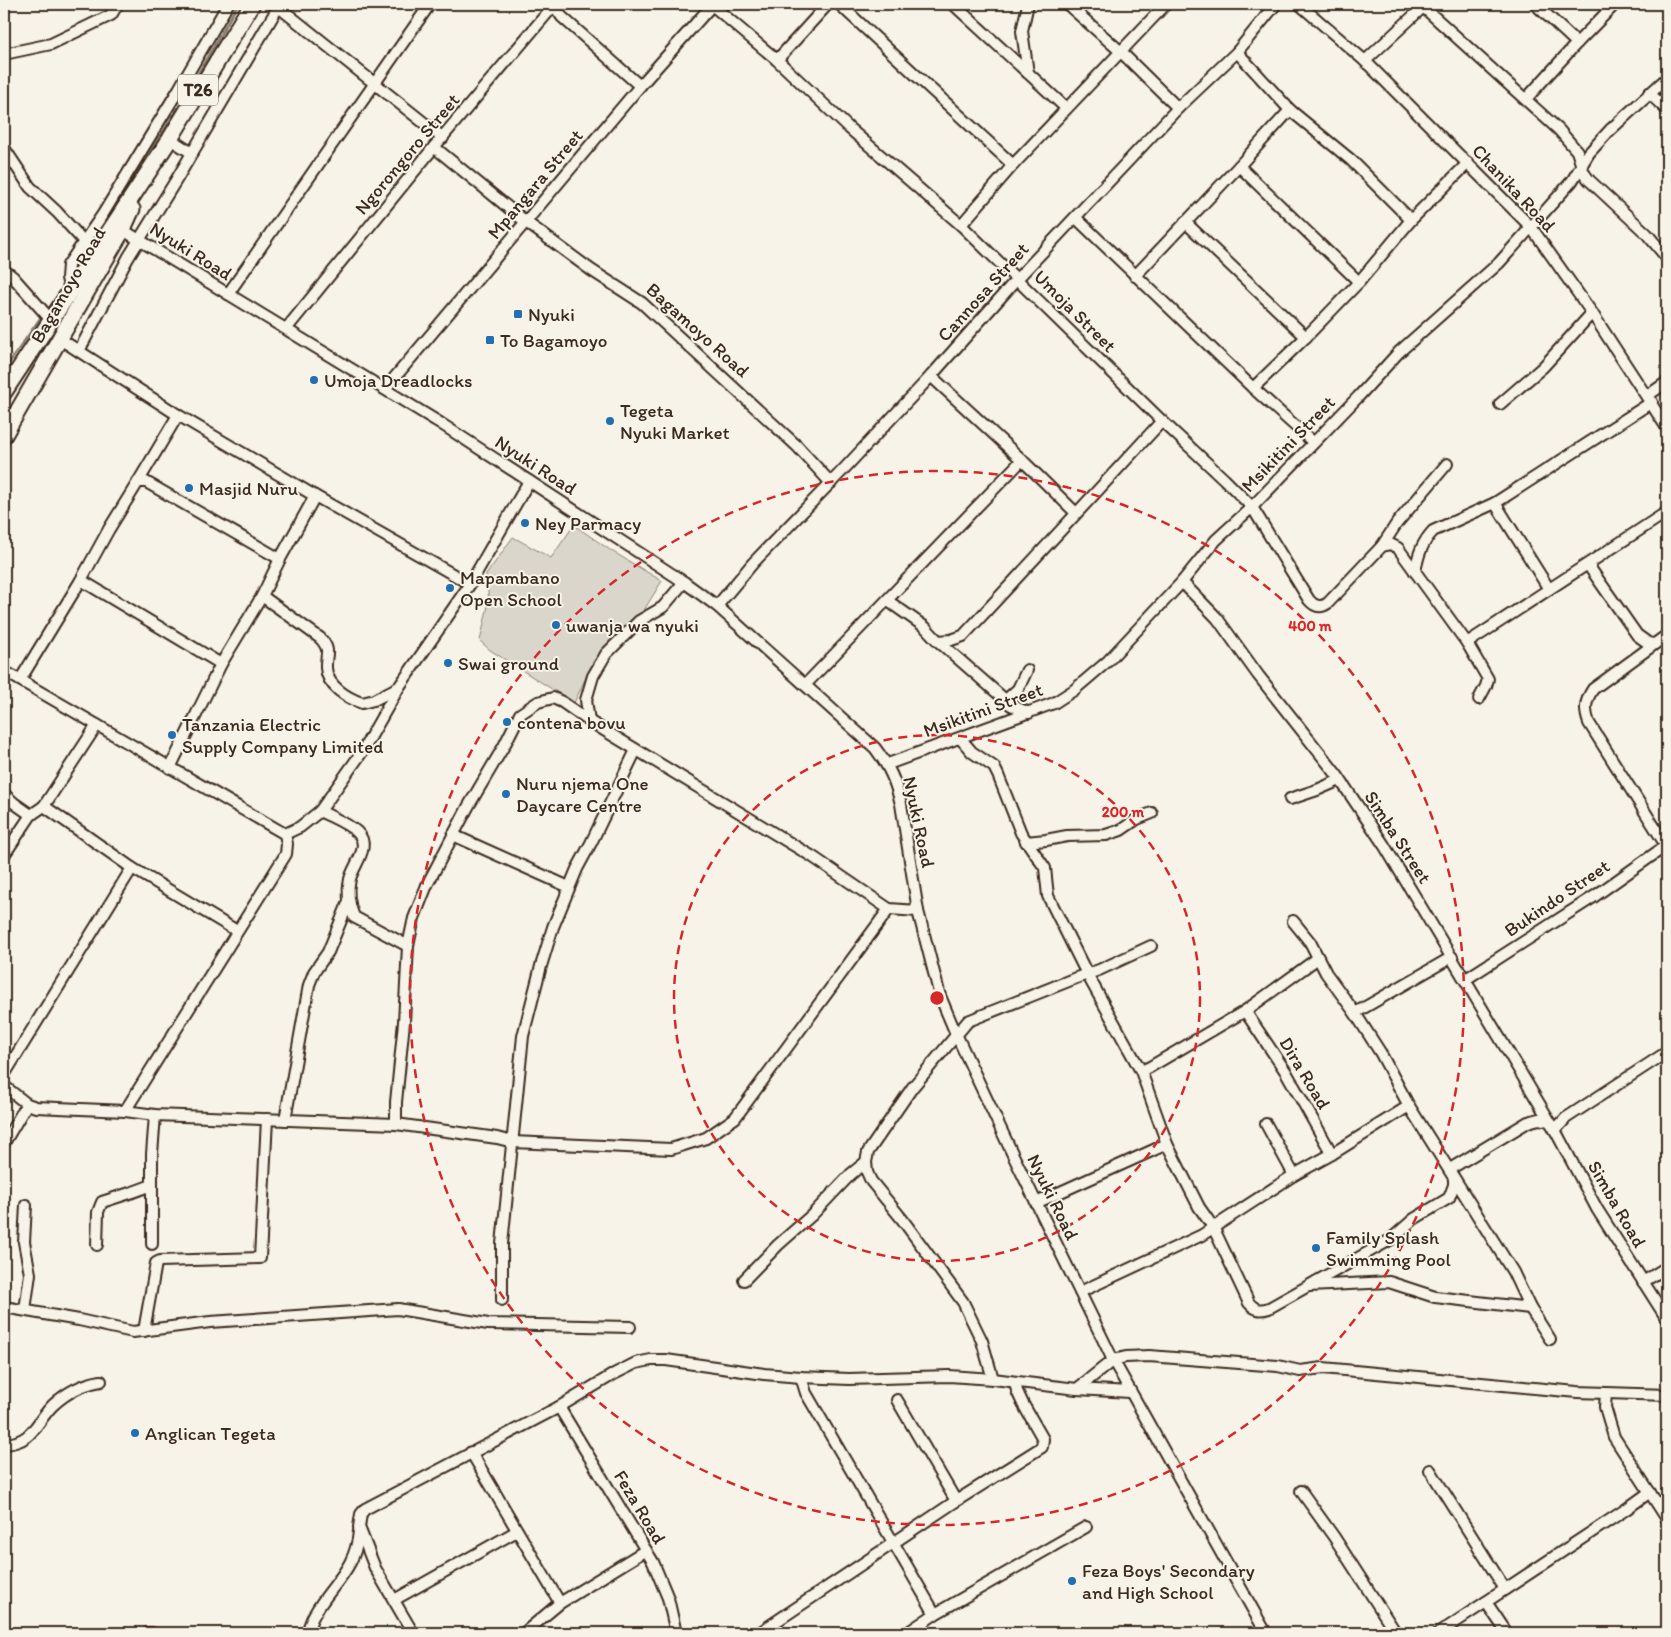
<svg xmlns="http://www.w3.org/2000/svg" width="1671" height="1637" viewBox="0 0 1671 1637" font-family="Itim,sans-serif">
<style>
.green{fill:#dbd6cb;stroke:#8b8074}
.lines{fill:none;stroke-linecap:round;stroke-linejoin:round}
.stream{stroke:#84786c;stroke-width:2.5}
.minor-casing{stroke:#3b2a1e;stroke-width:14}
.highway-casing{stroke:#3b2a1e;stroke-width:19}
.minor{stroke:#f7f3e8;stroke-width:10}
.highway{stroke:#f7f3e8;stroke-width:15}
.ring{fill:none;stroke:#d62828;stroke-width:2.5;stroke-dasharray:9 6}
.poi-dot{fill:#1f6fb2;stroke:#f7f3e8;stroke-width:2}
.labels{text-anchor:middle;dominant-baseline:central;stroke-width:4;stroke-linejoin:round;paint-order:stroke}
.shield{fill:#f7f3e8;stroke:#73665b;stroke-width:1}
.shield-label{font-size:18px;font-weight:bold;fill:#3b2a1e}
.street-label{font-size:19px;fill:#3b2a1e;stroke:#f7f3e8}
.poi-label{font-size:19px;fill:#3b2a1e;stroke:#f7f3e8;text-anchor:start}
.centre{fill:#d62828;stroke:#f7f3e8;stroke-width:2.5}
.ring-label{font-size:15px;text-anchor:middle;font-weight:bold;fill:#d62828;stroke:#f7f3e8;stroke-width:4;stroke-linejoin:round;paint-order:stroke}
</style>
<rect width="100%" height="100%" fill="#f7f3e8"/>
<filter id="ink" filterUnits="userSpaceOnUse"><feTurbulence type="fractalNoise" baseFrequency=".02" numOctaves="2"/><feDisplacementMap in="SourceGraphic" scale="10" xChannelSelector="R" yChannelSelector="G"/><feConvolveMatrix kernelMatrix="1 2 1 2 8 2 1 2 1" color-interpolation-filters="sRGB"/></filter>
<g filter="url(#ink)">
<path class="green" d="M574,525L610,550L662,581L644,610L594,660L574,703L490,650L480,641L489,601L486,575L513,537L551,558Z"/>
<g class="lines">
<g class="stream">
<path d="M184,98L238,4"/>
<path d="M92,244L178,108"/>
<path d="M9,363L41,317"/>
</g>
<g class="minor-casing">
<g id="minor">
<path d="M275,4L443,138"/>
<path d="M553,4L562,17L640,86"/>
<path d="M839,4L1013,165"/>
<path d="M953,4L1066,108"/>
<path d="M1028,4L1022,31L1028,73"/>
<path d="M1067,4L1120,51L1178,108"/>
<path d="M1299,4L1365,61L1531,227L1592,313L1667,428"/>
<path d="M1420,4L1559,130L1577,151L1584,173L1589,180L1647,234L1667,258"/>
<path d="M1535,4L1577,43"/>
<path d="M712,5L777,60L850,129L961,225L1162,421L1224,479L1252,507L1309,600C1315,607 1321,608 1328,603L1382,546L1397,523L1447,464"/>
<path d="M1237,52L1290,110L1351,160L1411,220"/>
<path d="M4,54L51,44L107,17L111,15L118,4"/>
<path d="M777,60L828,4"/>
<path d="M1365,61L1423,7"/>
<path d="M1649,93L1667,110"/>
<path d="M1526,99L1577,43L1615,4"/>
<path d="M170,139L192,153"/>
<path d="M434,147L526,222L591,270L642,303L797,446L831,483"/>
<path d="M4,148L30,187L57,212L88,246"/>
<path d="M1239,166L1359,282"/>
<path d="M1076,218L1253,388L1313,442"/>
<path d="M1185,222L1306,337"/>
<path d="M961,225L1013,165L1166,4"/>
<path d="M118,227L440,423L684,582L717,606L875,748C890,768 895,780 901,804L918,911L940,996L956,1034L1014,1157L1113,1360L1266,1633"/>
<path d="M4,270L13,277L51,320"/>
<path d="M1135,276L1239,166L1290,110"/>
<path d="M70,290L67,278L68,265L103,214L179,89L228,4"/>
<path d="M228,294L430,4"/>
<path d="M287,328L434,147L555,4"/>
<path d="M60,339L178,415L315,496L470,584"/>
<path d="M79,351L128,258L178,177L280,4"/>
<path d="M931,376L1022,460L1076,513"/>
<path d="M1253,388L1306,337L1359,282L1411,220L1468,163"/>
<path d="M385,389L640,86L713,4"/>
<path d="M1647,396L1667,382"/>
<path d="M1500,404L1543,367L1592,313"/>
<path d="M138,482L178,415"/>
<path d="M1495,503L1549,589"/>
<path d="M1382,546L1390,544L1398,548L1467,643L1488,679L1486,686L1479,699"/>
<path d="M1588,565L1637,635L1648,643L1653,644"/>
<path d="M1415,572C1418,555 1422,543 1433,531L1495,503L1652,402"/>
<path d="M81,580L221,664"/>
<path d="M1182,582L1217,618L1258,675L1337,775L1384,845L1555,1130L1597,1209L1667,1319"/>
<path d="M262,596L320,638C332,651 325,654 326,668C327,686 347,698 362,703L374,700L399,687"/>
<path d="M888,601L925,627L938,641L1011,705L1029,713"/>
<path d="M717,606L753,563L843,470L931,376L1017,279L1178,108L1237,52L1276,4"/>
<path d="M1667,635L1593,689C1585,701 1584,710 1589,723L1667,847"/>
<path d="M938,641L951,640L963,636L1162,421"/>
<path d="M1467,643L1667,512"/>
<path d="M4,671L285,834L287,844L286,854L125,1111"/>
<path d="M20,680L81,580L109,529L138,482H146L280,559"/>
<path d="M805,685L1022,460"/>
<path d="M1006,700L1018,689L1027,670"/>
<path d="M589,721L586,700L593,676L606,654L639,621L663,607L684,582"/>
<path d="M960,738L972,752L994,767L998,775L1021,833L1045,868L1048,896L1087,974L1141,1071L1167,1144L1199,1207L1213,1227L1249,1303C1255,1310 1260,1311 1269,1308L1390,1240L1414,1219L1449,1198L1454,1185V1178"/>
<path d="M888,764L1054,703L1074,690L1108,661L1182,582L1216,540L1252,507L1358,397L1399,352L1499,263L1572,181L1589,153L1610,130L1667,78"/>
<path d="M170,768L221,664L262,596L280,559L315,496"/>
<path d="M4,794L14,803L31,815"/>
<path d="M1290,799L1317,790L1340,780"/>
<path d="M44,806L97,725"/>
<path d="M320,811C331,817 347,823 357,832C372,846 354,864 350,879C347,891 349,905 354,917L408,946"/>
<path d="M285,834L300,827L320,811L362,752L399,687L470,584L529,481"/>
<path d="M453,835L569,887"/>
<path d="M1026,842L1046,840L1067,836L1106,835L1121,830L1137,819L1152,813"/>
<path d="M4,855L31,815L44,806L132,868L237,931"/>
<path d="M1293,921L1310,942L1326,973L1355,1013L1380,1052L1409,1106L1513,1272L1530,1308L1550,1339"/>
<path d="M1466,979L1595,896L1667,845"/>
<path d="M1245,1011L1286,1072L1332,1154"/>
<path d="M1355,1013L1452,957"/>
<path d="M1141,1071L1150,1067L1245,1011L1318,958"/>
<path d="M4,1075L132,868"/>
<path d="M4,1086L27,1104L36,1107L125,1111L155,1115L396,1124L497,1138L513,1142L671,1149L706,1138L735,1118L889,909"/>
<path d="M285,1120L309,985L314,972L328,952L349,901"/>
<path d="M396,1124V1102L404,1022L408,946L414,918L427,885L468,807L504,746L520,714L538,702L553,698L562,702L589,721L813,857L889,909L918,911"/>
<path d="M1266,1124L1294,1175"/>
<path d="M1555,1130L1566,1118L1667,1052"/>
<path d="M4,1143L27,1104"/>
<path d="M1450,1169L1528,1122L1539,1119L1549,1121"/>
<path d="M1036,1203L1167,1144"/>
<path d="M152,1244V1154L155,1115"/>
<path d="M97,1245L98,1212L102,1202L133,1192L152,1185"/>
<path d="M744,1280L778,1245L812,1215L851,1174L866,1162"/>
<path d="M1643,1282L1667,1267"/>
<path d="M1309,1286L1389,1282L1435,1297L1530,1308"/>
<path d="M1080,1292L1202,1235L1294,1175L1332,1154L1409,1106"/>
<path d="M502,1300V1244L523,1036L541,966L553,927L577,869L591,843L636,750"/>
<path d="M4,1307L79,1320L133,1332L210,1322L398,1309L488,1324L630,1327"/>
<path d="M25,1310L30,1274L24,1242L26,1205"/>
<path d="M144,1331L156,1263L160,1261L260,1258L267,1119"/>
<path d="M801,1377L806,1393L935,1614"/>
<path d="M993,1379L982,1341L963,1302L902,1219L871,1181L867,1172L866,1162L868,1152L912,1088L968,1021L1076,978L1099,970L1151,946"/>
<path d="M1077,1389L1113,1360L1126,1357L1149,1356L1278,1366L1300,1371L1323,1368L1577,1392L1667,1395"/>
<path d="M1606,1393L1605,1407L1614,1437L1667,1519"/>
<path d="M897,1400L956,1501"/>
<path d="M559,1407L653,1562L668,1598L676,1633"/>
<path d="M4,1444C34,1442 35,1423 53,1405C66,1393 82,1384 101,1381"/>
<path d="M471,1452L560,1603"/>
<path d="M1430,1470L1505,1589"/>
<path d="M1301,1491L1334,1537L1396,1633"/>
<path d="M394,1600L517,1531"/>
<path d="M1486,1602L1507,1633"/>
<path d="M148,1633H152"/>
<path d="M307,1633C309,1627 311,1620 314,1615C331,1584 356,1570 359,1531"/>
<path d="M413,1633L375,1568L359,1527L361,1514L365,1509L559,1407L614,1374L636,1363L651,1360H666L764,1374L801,1377L849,1379L949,1376L993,1379L1077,1389L1130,1392"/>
<path d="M524,1633L560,1603L646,1550"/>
<path d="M759,1633L956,1501L1042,1447L1043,1439L1023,1404L1017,1391L1015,1382"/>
<path d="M907,1633L935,1614L1086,1527"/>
<path d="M1439,1633L1625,1510L1650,1492"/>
</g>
</g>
<g class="highway-casing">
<g id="highway">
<path d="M4,392L170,139L252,4"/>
<path d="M4,435L123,229L132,209"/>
</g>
</g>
<use href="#minor" class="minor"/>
<use href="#highway" class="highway"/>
</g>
</g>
<g class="ring">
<circle cx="937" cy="998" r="263"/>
<circle cx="937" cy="998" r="527"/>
</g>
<g class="poi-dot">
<rect x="513" y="309" width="10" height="10" rx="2.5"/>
<rect x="485" y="335" width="10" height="10" rx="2.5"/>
<circle cx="314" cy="380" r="5"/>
<circle cx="610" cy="421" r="5"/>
<circle cx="189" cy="488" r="5"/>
<circle cx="525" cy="523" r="5"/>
<circle cx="450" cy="588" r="5"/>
<circle cx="556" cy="625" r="5"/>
<circle cx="448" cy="663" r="5"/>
<circle cx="507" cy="722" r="5"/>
<circle cx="172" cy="735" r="5"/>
<circle cx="506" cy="794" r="5"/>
<circle cx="1316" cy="1248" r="5"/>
<circle cx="135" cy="1433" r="5"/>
<circle cx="1072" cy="1581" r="5"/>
</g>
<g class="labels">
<rect class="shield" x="178" y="74.5" width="40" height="31" rx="4"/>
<g class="shield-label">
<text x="198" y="90">T26</text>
</g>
<g class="street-label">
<text transform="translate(407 154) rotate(-50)">Ngorongoro Street</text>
<text transform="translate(535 184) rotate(-50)">Mpangara Street</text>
<text transform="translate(1514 188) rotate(47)">Chanika Road</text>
<text transform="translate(191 251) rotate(32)">Nyuki Road</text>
<text transform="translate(68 285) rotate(-60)">Bagamoyo Road</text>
<text transform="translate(983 292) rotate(-48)">Cannosa Street</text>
<text transform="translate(1075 311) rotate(45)">Umoja Street</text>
<text transform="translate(698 330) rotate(42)">Bagamoyo Road</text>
<text transform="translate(1288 444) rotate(-46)">Msikitini Street</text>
<text transform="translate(536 465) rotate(33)">Nyuki Road</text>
<text transform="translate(983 710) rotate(-20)">Msikitini Street</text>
<text transform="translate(919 822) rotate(78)">Nyuki Road</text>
<text transform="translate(1398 837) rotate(57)">Simba Street</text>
<text transform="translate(1557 898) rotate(-34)">Bukindo Street</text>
<text transform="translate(1305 1073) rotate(59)">Dira Road</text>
<text transform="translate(1053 1197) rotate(64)">Nyuki Road</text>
<text transform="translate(1617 1204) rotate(60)">Simba Road</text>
<text transform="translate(640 1507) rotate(59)">Feza Road</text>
</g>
<g class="poi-label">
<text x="528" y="314">Nyuki</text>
<text x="500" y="340">To Bagamoyo</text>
<text x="324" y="380">Umoja Dreadlocks</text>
<text x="620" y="410">Tegeta<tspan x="620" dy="22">Nyuki Market</tspan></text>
<text x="199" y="488">Masjid Nuru</text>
<text x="535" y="523">Ney Parmacy</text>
<text x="460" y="577">Mapambano<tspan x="460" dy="22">Open School</tspan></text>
<text x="566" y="625">uwanja wa nyuki</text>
<text x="458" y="663">Swai ground</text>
<text x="517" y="722">contena bovu</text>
<text x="182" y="724">Tanzania Electric<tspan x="182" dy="22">Supply Company Limited</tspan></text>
<text x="516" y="783">Nuru njema One<tspan x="516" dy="22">Daycare Centre</tspan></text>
<text x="1326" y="1237">Family Splash<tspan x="1326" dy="22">Swimming Pool</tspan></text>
<text x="145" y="1433">Anglican Tegeta</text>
<text x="1082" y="1570">Feza Boys' Secondary<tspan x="1082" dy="22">and High School</tspan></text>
</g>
</g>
<circle cx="937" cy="998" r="8" class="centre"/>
<g class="ring-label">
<text x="1310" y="631">400 m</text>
<text x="1123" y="817">200 m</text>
</g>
<rect width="1671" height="1637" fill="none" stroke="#f7f3e8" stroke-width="20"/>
<rect x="10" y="10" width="1651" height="1617" fill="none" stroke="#3b2a1e" stroke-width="2" filter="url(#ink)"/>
</svg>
